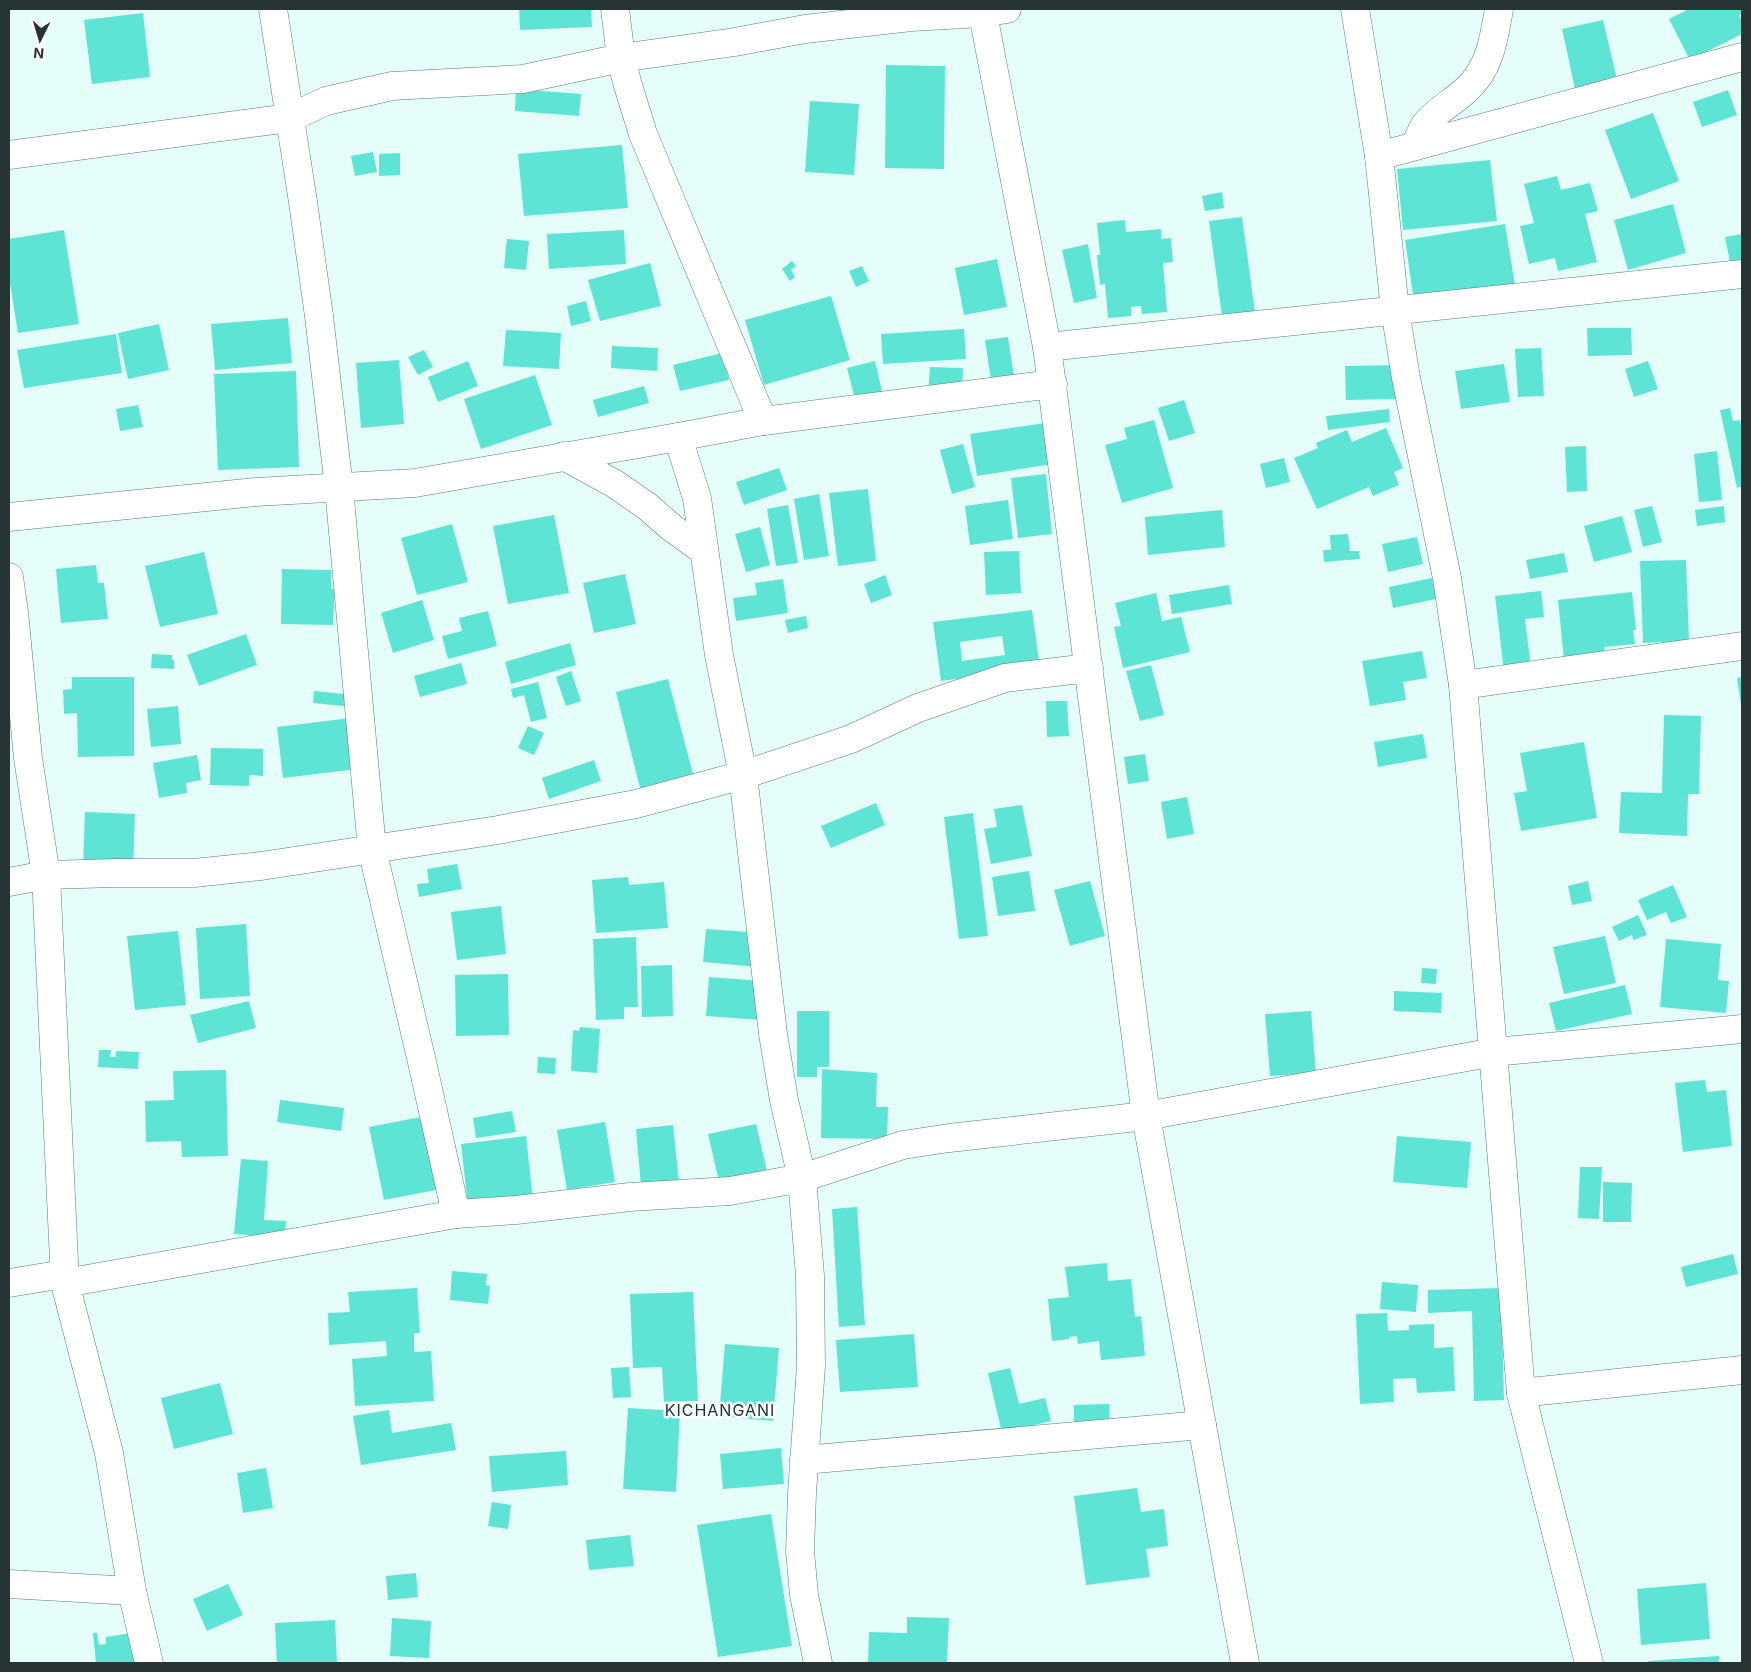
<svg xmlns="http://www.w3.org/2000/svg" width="1751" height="1672" viewBox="0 0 1751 1672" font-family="Inter,sans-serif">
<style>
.building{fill:#5de4d5;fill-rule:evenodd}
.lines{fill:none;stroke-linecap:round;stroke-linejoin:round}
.minor-casing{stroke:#577b76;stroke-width:29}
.minor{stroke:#fff;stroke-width:28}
.labels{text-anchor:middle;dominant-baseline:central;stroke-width:5;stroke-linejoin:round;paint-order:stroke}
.quarter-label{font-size:16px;letter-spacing:1px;fill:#103430;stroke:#fff}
</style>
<rect width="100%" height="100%" fill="#e6fefa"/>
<g class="building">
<path d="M519,9H591L592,27L520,30Z"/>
<path d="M1689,9H1742V14L1739,15L1742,22V34L1690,60L1669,19Z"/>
<path d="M143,13L150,77L92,84L84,20Z"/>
<path d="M1603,20L1618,84L1576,93L1562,29Z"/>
<path d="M886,65L945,66L944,169L885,168Z"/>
<path d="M516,89L581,94L579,116L515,111Z"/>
<path d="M1728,90L1737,115L1702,127L1693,102Z"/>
<path d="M810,101L859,104L854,175L805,172Z"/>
<path d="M1653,113L1679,181L1631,199L1605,130Z"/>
<path d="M622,145L628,208L524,216L518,154Z"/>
<path d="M373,152L377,172L355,176L351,156Z"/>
<path d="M400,153V175L379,176V154Z"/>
<path d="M1490,160L1497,221L1403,230L1397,169Z"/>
<path d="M1557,176L1561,190L1590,183L1598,211L1585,214L1597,262L1558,271L1555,258L1529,264L1520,226L1534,223L1524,184Z"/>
<path d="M1222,192L1224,208L1205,211L1202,196Z"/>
<path d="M1673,204L1686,253L1628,270L1614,220Z"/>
<path d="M1242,217L1255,312L1222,316L1209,221Z"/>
<path d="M1125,220L1126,232L1161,229V239L1171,238L1173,262L1163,263L1167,312L1142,314L1141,306L1131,307V316L1108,318L1105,284L1100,285L1097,255H1100L1097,223Z"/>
<path d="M1505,224L1515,285L1414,301L1405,240Z"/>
<path d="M64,230L79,324L18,333L9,277V239Z"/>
<path d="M624,230L626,264L549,269L547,234Z"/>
<path d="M1742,234V286L1735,287L1725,237Z"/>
<path d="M507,239L529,241L526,270L504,268Z"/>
<path d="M1088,244L1097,298L1074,303L1062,250Z"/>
<path d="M997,259L1007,307L964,315L955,268Z"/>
<path d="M792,261L796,266L791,270L795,277L790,281L782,269Z"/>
<path d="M650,263L661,306L600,321L588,280Z"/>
<path d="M862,266L869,281L856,287L849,271Z"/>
<path d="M831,296L850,360L764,385L745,320Z"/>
<path d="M586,301L591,321L571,326L567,306Z"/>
<path d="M288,318L292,363L215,370L211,324Z"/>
<path d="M159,324L169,370L128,379L118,333Z"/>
<path d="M1587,328H1631L1632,355L1588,356Z"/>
<path d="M964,329L966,359L883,364L881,334Z"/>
<path d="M506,330L561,333L559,369L503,366Z"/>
<path d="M116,334L122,373L24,388L17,350Z"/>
<path d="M1008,337L1014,376L991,380L985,340Z"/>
<path d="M612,346L658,348L657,371L611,368Z"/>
<path d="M1541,348L1544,396L1518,397L1515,349Z"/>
<path d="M424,350L433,367L418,375L408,357Z"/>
<path d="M722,353L729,380L680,391L673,365Z"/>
<path d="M399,360L404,424L361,428L356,363Z"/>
<path d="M468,361L478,386L438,402L428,377Z"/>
<path d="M875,361L884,400L857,406L847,368Z"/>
<path d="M1648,361L1658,389L1634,397L1625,369Z"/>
<path d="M1504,364L1510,402L1461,409L1455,371Z"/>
<path d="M1397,365L1398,399L1346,400L1345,366Z"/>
<path d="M930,367L963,368L962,394L928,393Z"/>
<path d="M296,371L299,467L218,470L214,374Z"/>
<path d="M535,375L552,425L481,449L464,399Z"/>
<path d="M644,386L649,403L598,417L593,400Z"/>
<path d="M1184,400L1195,433L1169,441L1158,408Z"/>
<path d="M138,405L143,427L120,431L116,409Z"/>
<path d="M1730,408L1733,421L1740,420L1742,429V486L1737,488L1720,410Z"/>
<path d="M1389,409L1390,422L1328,430L1326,416Z"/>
<path d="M1154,420L1173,488L1122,503L1105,445L1127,439L1124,428Z"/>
<path d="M1045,423L1052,464L977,476L970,434Z"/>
<path d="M1386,428L1403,468L1394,472L1399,485L1373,496L1369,487L1317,509L1294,458L1318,448L1316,443L1347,430L1352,442Z"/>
<path d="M963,444L975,487L952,494L940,450Z"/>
<path d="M1586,446L1587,491L1567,492L1565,447Z"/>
<path d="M1717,451L1722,500L1699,502L1694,454Z"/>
<path d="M1284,458L1290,482L1266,488L1260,464Z"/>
<path d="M779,468L787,490L744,505L736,482Z"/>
<path d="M1046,474L1052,534L1018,538L1011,478Z"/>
<path d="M868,489L876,561L838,566L829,493Z"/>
<path d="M819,494L829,556L804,560L794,499Z"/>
<path d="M1008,500L1013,539L970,545L965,506Z"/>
<path d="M788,505L798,563L776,566L767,509Z"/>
<path d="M1652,506L1662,542L1643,547L1634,510Z"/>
<path d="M1724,506L1725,522L1697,526L1695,510Z"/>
<path d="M1222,510L1225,547L1148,555L1145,517Z"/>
<path d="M554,515L569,593L508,604L493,526Z"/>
<path d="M1622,516L1632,552L1594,562L1584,526Z"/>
<path d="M452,524L468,582L417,595L401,538Z"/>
<path d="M760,527L770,565L746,572L735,534Z"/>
<path d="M1348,534L1350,551H1359L1360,559L1324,562L1323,550H1331L1330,535Z"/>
<path d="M1417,537L1423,564L1388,572L1382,544Z"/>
<path d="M1019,551L1021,593L986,595L984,552Z"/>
<path d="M204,552L218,614L160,627L145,566Z"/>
<path d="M1564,553L1568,572L1530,579L1526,560Z"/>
<path d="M1686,560L1689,641L1643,643L1640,561Z"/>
<path d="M96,565L98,583H104L108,619L61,623L56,569Z"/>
<path d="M282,569L331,570V589L335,588L333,625L281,624Z"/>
<path d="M625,574L636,624L594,633L583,583Z"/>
<path d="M885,575L892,595L871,603L864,584Z"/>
<path d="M1432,578L1436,599L1393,608L1389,587Z"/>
<path d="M783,579L788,613L736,621L733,598L757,595L755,583Z"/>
<path d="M1229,585L1232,604L1172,614L1169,595Z"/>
<path d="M1541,591L1544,617L1525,619L1531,668L1504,671L1495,596Z"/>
<path d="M1632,592L1636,630H1633L1635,644L1604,647L1605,656L1564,660L1558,600Z"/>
<path d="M1156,593L1162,621L1181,617L1190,652L1123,668L1114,627L1121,626L1115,603Z"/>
<path d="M422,600L434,640L393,653L381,613Z"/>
<path d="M1032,610L1040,668L941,681L933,622ZM1002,636L1005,655L962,661L960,642Z"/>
<path d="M488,611L497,646L448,659L442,636L462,631L459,618Z"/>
<path d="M806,616L808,628L788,633L785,620Z"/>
<path d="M246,634L257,665L199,686L187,655Z"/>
<path d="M570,643L576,665L511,684L505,662Z"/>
<path d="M1422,651L1427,678L1403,682L1406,700L1370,706L1362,661Z"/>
<path d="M152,654L172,655V660H174V669L151,668Z"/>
<path d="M461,663L467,684L420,697L414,676Z"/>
<path d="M1151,665L1164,715L1140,721L1126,671Z"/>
<path d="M571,671L581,701L566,706L556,677Z"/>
<path d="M72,677H134V756L78,757L77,713L64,714L63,690L72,689Z"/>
<path d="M1742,677V704H1741L1737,678Z"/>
<path d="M668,679L693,774L640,788L616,692Z"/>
<path d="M538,682L547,718L531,722L524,695L513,698L511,689Z"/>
<path d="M314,691L353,695L352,707L313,703Z"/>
<path d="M1046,701H1067L1069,736L1047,737Z"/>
<path d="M178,706L181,744L151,747L147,709Z"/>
<path d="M1664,715L1701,716L1699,794H1688L1687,836L1619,833L1621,792L1662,793Z"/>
<path d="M351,718L358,769L283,778L277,727Z"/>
<path d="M528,726L544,733L534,755L518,748Z"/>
<path d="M1423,734L1427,758L1378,767L1374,742Z"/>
<path d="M1584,742L1597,818L1521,831L1514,793L1527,791L1520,753Z"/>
<path d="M211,748L263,749V776L249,775V786L210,785Z"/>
<path d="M1145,754L1149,781L1128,784L1124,757Z"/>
<path d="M197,755L201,780L186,783L187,793L159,798L153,763Z"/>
<path d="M594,760L601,781L549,799L542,778Z"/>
<path d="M1187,797L1194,834L1167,839L1161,802Z"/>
<path d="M876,803L885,825L831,848L821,826Z"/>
<path d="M1022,805L1032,856L991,864L984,829L997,827L994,809Z"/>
<path d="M85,812L135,814L133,870L83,868Z"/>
<path d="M973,813L988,936L959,939L944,817Z"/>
<path d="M457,864L462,889L419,897L417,884L429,883L427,869Z"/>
<path d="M1029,871L1035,911L998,916L992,877Z"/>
<path d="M628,877L629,885L664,882L668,928L596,933L592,880Z"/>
<path d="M1090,881L1105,936L1070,946L1054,890Z"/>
<path d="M1588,881L1592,901L1572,905L1568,886Z"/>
<path d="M1673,885L1687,917L1671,923L1666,912L1647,920L1638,900Z"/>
<path d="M501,906L506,954L457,960L451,912Z"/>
<path d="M1638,915L1647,935L1633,940L1632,935L1619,941L1612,927Z"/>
<path d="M246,924L250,996L200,999L196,928Z"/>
<path d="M706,929L762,933L759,967L703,962Z"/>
<path d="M178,931L186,1005L135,1010L127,936Z"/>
<path d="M1605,936L1616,983L1564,994L1553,947Z"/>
<path d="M636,937L638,1007H624V1019L596,1020L593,939Z"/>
<path d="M1666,939L1721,944L1718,980L1729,981L1726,1013L1660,1007Z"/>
<path d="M672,965L673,1016L642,1017L641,966Z"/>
<path d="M1422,968L1437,969L1436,984L1421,983Z"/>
<path d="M508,974L509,1035L456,1036L455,975Z"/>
<path d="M709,977L763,981L760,1020L706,1016Z"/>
<path d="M1625,985L1632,1014L1556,1031L1549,1003Z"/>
<path d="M1394,991L1442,993L1441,1013L1394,1011Z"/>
<path d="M249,1001L256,1028L198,1043L190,1015Z"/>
<path d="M797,1011H829V1067H817V1077H797Z"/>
<path d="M1311,1011L1316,1073L1270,1076L1265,1014Z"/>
<path d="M580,1027L600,1029L597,1073L571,1071L573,1030L579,1031Z"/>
<path d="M99,1050H111L110,1057H116V1051L139,1052L138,1069L98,1067Z"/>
<path d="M538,1057L556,1058L555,1074L537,1073Z"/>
<path d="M822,1069L877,1073L876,1107H888L887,1139L821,1138Z"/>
<path d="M226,1070L228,1156L182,1157L181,1141L146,1142L145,1101L174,1100L173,1071Z"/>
<path d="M1705,1080L1707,1092L1726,1090L1732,1146L1683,1152L1675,1083Z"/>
<path d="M280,1100L344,1108L341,1131L277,1122Z"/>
<path d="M512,1111L516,1132L476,1138L473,1118Z"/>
<path d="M421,1117L436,1190L384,1200L369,1127Z"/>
<path d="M605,1122L615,1182L567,1190L557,1130Z"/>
<path d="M756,1124L768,1175L720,1186L708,1134Z"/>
<path d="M673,1125L679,1182L641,1186L636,1129Z"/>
<path d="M526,1136L533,1199L468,1206L461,1144Z"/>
<path d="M1397,1136L1471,1142L1467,1188L1393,1182Z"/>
<path d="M241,1159L268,1161L264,1220L286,1221L285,1238L234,1234Z"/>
<path d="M1580,1167H1602L1599,1219L1578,1218Z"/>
<path d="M1603,1182L1632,1183L1631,1222H1603Z"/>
<path d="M857,1207L865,1325L839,1327L832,1209Z"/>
<path d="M1733,1254L1738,1274L1686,1287L1681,1267Z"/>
<path d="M1107,1263L1108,1281L1131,1279L1135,1317L1141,1316L1145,1356L1101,1360L1099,1341L1078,1344L1077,1336L1069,1337V1339L1052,1341L1048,1299L1069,1297L1065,1267Z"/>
<path d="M452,1271L487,1274L486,1285L490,1286L488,1304L450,1300Z"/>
<path d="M1382,1282L1418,1285L1416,1312L1380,1309Z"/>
<path d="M417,1288L420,1333H414V1352L431,1351L434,1401L355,1406L352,1359L387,1356L386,1341L329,1345L328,1313L350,1312L348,1292Z"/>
<path d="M1501,1288L1504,1400L1474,1401L1472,1311L1428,1313V1290Z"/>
<path d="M693,1292L698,1401L664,1402L662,1367L633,1368L630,1294Z"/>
<path d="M1387,1313L1388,1331L1409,1330V1325L1434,1324V1348L1453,1347L1455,1391L1417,1393L1416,1378L1393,1379L1394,1402L1360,1404L1356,1314Z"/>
<path d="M914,1334L918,1387L840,1392L836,1340Z"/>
<path d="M725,1344L779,1348L773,1421L719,1416Z"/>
<path d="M629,1367L631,1397L613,1398L611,1368Z"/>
<path d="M1010,1368L1019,1404L1045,1398L1051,1421L1002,1433L988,1373Z"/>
<path d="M220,1383L233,1434L174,1449L161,1398Z"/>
<path d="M1109,1404L1110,1425L1074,1426V1405Z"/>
<path d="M628,1408L680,1411L676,1492L623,1489Z"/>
<path d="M389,1410L392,1433L451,1423L456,1450L361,1465L353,1416Z"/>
<path d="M781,1448L784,1484L723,1489L720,1454Z"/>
<path d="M566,1451L568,1485L492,1492L489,1456Z"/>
<path d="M266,1468L273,1508L243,1513L237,1473Z"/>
<path d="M1137,1488L1141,1512L1164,1509L1168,1546L1146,1549L1150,1577L1086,1585L1074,1496Z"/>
<path d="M492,1502L511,1505L508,1529L488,1526Z"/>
<path d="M771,1514L792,1646L718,1657L697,1525Z"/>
<path d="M630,1535L634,1566L589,1570L586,1540Z"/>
<path d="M416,1573L418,1597L388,1600L386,1576Z"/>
<path d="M1706,1583L1710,1639L1641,1645L1637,1589Z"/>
<path d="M228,1584L243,1615L207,1631L193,1599Z"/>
<path d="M907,1617L949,1618L947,1663H868L869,1632L907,1633Z"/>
<path d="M392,1618L431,1621L429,1658L390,1656Z"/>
<path d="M335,1620L337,1663H277L275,1623Z"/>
<path d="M93,1633H97L99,1645L106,1644V1637L132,1633L140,1663H96Z"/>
<path d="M1719,1656V1663H1648V1661Z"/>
</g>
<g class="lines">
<g class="minor-casing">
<g id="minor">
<path d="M273,9L303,202L319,316L339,488L372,849L422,1062L456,1214"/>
<path d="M615,9L621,58L627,82L643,134L763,421"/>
<path d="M982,9L1047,347L1146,1116L1245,1663"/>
<path d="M1355,9L1379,156L1395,310L1406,378L1447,578L1463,685L1521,1393L1589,1663"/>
<path d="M1415,146C1418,140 1421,131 1425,125C1436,111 1453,102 1466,90C1490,69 1494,38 1499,9"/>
<path d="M9,155L290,118L326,101L392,86L523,79L621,58L735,42L805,29L911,17L982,13L1007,9"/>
<path d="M1379,156L1742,57"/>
<path d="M1047,347L1742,274"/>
<path d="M678,437L697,498L719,655L743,775L773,1034L784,1100L802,1178L810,1276L811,1366L802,1493L800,1551L804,1595L818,1663"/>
<path d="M564,456L615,484L648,507L672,528L704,551"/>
<path d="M9,517L256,492L415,483L678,437L763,421L1053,384"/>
<path d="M9,577L14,612L28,758L46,875L65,1283L109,1453L132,1591L149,1663"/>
<path d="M1463,685L1742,646"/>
<path d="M9,882L46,875L116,873H194L261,866L498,830L636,804L743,775L851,739L918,708L1005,678L1089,668"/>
<path d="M9,1283L64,1274"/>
<path d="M65,1283L456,1214L516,1210L630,1197L730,1191L802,1178L903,1145L949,1138L1146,1116L1494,1052L1742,1029"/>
<path d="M1521,1393L1742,1370"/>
<path d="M804,1460L1202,1425"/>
<path d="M9,1584L132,1591"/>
</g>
</g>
<use href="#minor" class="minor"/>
</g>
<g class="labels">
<g class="quarter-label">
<text x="720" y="1410">KICHANGANI</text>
</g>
</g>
<rect width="1751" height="1672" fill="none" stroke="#263533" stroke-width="20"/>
<g transform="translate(40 40) rotate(185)" stroke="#ffffff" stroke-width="4" paint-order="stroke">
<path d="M0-4L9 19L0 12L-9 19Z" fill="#263533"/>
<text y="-8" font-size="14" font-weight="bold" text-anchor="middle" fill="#263533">N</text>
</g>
</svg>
